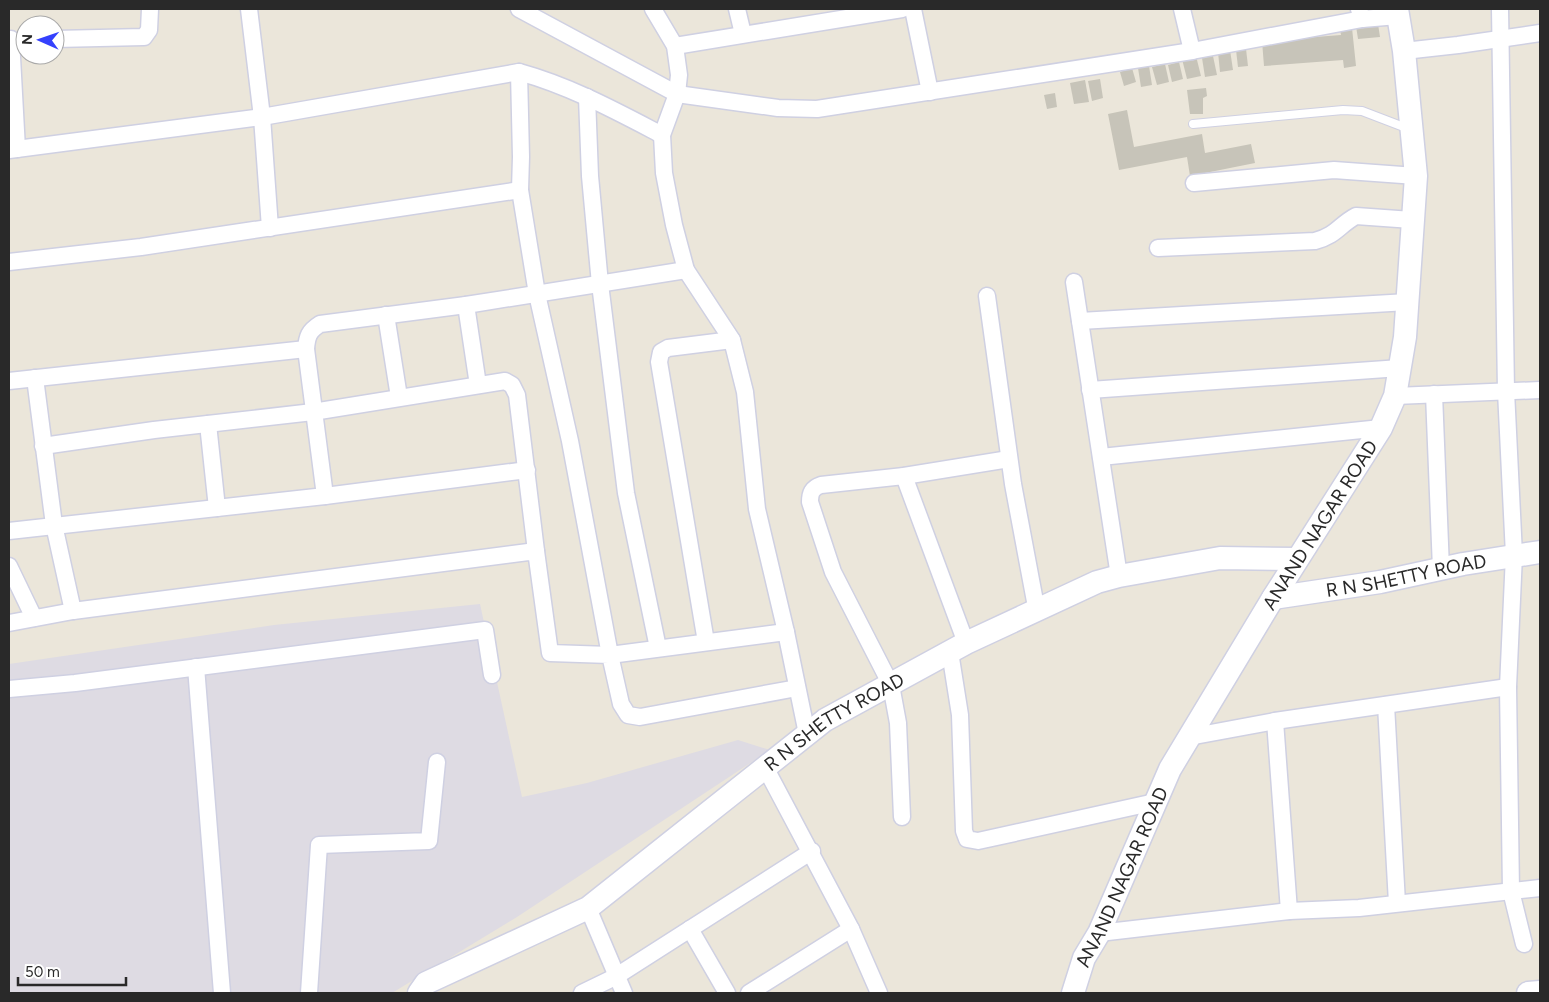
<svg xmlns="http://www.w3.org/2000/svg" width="1549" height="1002" viewBox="0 0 1549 1002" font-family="Figtree,sans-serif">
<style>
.industrial{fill:#dedbe3}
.building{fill:#c7c4b9}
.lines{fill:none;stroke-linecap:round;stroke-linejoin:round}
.lane-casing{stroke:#cfd0e2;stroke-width:10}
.street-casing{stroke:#cfd0e2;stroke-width:19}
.secondary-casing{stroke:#cfd0e2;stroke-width:25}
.lane{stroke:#fff;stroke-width:8}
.street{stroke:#fff;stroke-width:16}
.secondary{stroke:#fff;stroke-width:22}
.labels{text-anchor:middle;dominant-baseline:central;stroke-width:4.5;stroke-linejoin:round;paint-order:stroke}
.street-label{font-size:19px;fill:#292929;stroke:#fff}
</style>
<rect width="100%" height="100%" fill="#ebe6da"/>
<path class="industrial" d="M480,604L522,797L587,783L738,740L770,750L517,917L392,993H9V664L274,625Z"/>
<g class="building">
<path d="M1378,24L1380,37L1358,39L1356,26Z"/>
<path d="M1352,28L1356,66L1344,68L1343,60L1264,66L1262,41L1341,35L1340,29Z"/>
<path d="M1246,49L1248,66L1238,67L1236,50Z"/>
<path d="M1230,50L1233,70L1220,72L1218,52Z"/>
<path d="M1196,56L1201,76L1187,79L1182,59Z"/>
<path d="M1213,56L1217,75L1205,77L1202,58Z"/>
<path d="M1179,62L1183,79L1172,82L1168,65Z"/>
<path d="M1165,64L1169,82L1157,85L1152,67Z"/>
<path d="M1149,66L1152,85L1141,87L1138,68Z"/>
<path d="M1132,68L1136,82L1124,86L1120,72Z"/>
<path d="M1100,79L1103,98L1092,101L1088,81Z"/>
<path d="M1085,80L1089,102L1074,104L1070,83Z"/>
<path d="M1206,88L1207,96L1203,98V114H1190L1187,90Z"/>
<path d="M1055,93L1057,107L1047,109L1044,95Z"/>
<path d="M1127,110L1134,147L1202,134L1205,153L1251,144L1255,163L1190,176L1187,157L1119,170L1108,114Z"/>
</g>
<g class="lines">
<g class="lane-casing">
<path id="lane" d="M1193,124L1343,110L1362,111L1409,129"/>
</g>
<g class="street-casing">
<g id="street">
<path d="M249,9L262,117L270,228"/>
<path d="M519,9L677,94L778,108L817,109L1192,51L1362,19"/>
<path d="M653,9L675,46L679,75L677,94L662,135L664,173L674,225L686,270L732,340L745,392L757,509L786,632"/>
<path d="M737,9L743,34"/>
<path d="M913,9L930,92"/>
<path d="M1182,9L1192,51"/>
<path d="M1359,9L1362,19L1398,16"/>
<path d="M1500,9L1506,391L1514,555L1508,687L1511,891L1524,944"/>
<path d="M11,39L17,149"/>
<path d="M55,39L144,37L149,30L150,9"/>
<path d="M675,46L902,9"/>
<path d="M1404,51L1458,45L1540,33"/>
<path d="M519,72L521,157L520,190L537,294L570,441L610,655L786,632L807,734"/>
<path d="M587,97L590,176L600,284L626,493L658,648"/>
<path d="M9,150L262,117L519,72C570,86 616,111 662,135"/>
<path d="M1194,183L1334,170L1416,176"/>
<path d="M1158,248L1315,241C1337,235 1339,225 1356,216L1412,220"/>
<path d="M9,262L141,247L520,190"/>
<path d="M1074,282L1119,576"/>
<path d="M987,296L1013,484L1037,612"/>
<path d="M466,305L478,385"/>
<path d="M386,315L399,397"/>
<path d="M1080,321L1408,302"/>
<path d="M35,378L54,525L73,611L536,551L550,653L610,655L621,704L628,715L640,717L797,688"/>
<path d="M9,381L306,349"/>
<path d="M1090,390L1400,368"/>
<path d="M1434,394L1441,569"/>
<path d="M1395,396L1540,390"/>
<path d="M208,424L217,508"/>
<path d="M43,446L154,430L313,412L505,381L512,385L517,395L536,551"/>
<path d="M1101,457L1381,428"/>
<path d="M904,476L966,643"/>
<path d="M325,496L306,349C307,336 309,331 320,324L466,305L686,270"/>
<path d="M9,531L325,496L527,470"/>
<path d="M9,566L34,618"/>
<path d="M9,623L73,611"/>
<path d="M706,642L659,362L661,352L668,348L732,340"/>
<path d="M950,652L960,715L964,831L967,839L978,841L1155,802"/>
<path d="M196,667L222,993"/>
<path d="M9,689L75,683L485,630L492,675"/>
<path d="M1386,705L1397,903"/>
<path d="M1275,721L1289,911"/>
<path d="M1189,737L1275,721L1508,687"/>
<path d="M765,767L851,929L879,993"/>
<path d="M902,817L898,723L891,685L833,572L810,502C810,493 812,488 821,485L904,476L1009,459"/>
<path d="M588,908L624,993"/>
<path d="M690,929L727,993"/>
<path d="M1099,933L1289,911L1359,908L1540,888"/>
<path d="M309,993L319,845L429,841L437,762"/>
<path d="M582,993L615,977L812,851"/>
<path d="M749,993L851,929"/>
</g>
</g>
<g class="secondary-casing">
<g id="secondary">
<path id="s1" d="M1273,598L1380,582L1463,564L1540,552"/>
<path id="s2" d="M419,993L426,983L588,908L825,720L966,643L1097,582L1119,576L1220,558L1297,559"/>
<path id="s3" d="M1073,993L1084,958L1099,933L1170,769L1273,598L1381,428L1395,396L1405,337L1416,176L1404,51L1397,9"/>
<path d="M1528,993L1540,992"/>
</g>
</g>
<use href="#lane" class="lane"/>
<use href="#street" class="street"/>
<use href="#secondary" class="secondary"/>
</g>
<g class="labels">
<g class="street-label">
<text stroke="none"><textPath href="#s3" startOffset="531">ANAND NAGAR ROAD</textPath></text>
<text stroke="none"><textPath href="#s1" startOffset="135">R N SHETTY ROAD</textPath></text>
<text stroke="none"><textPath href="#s2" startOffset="500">R N SHETTY ROAD</textPath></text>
<text stroke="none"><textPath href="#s3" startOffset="126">ANAND NAGAR ROAD</textPath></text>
</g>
</g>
<rect width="1549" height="1002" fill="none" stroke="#292929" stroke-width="20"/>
<g transform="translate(40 40) rotate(272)"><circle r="24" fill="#ffffff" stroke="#a9a9a9"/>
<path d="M0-4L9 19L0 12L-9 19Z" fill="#3541fd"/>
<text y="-8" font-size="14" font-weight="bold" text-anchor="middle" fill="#292929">N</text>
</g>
<path d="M18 977v8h108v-8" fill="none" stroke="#292929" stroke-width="2.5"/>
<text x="25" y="977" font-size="15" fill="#292929" stroke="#ffffff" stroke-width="4" paint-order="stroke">50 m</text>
</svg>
